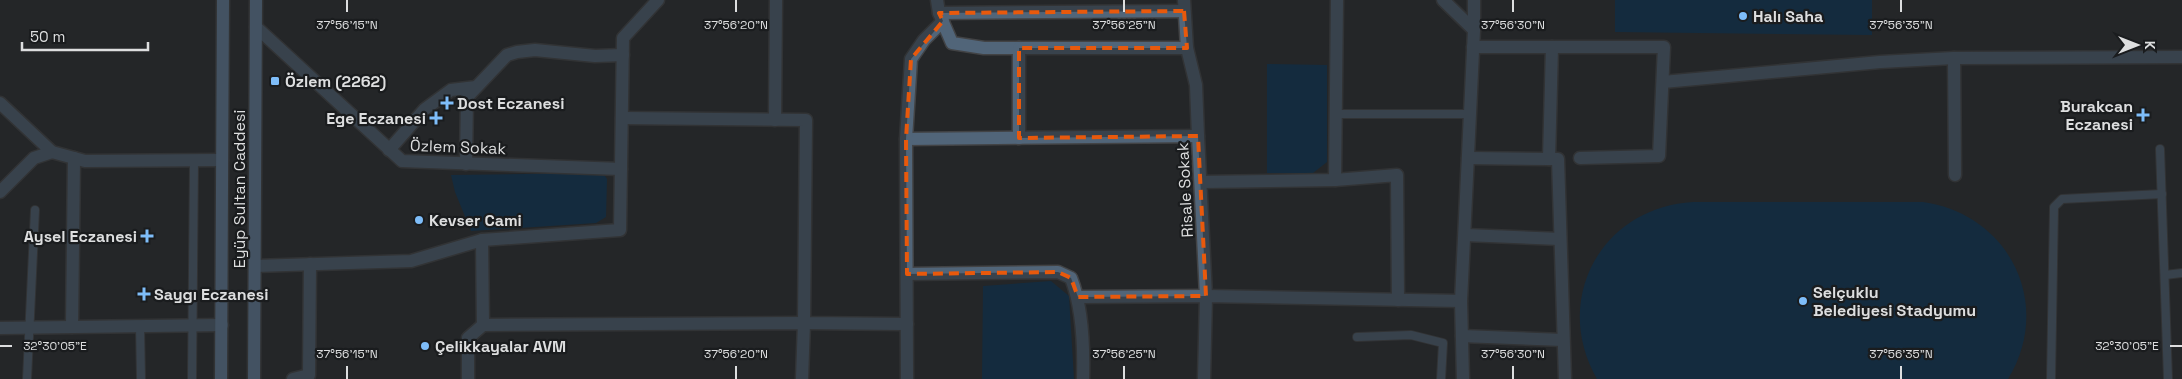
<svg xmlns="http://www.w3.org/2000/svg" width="2182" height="379" viewBox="0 0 2182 379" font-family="'Space Grotesk',sans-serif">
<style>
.green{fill:#003259}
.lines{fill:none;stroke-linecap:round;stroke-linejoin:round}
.service-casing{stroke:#424345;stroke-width:10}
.minor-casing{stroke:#424345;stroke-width:15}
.secondary-casing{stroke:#424345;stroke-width:15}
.service{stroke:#516579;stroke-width:8}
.minor{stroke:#516579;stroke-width:12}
.secondary{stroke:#6888a8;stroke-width:12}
.marked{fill:none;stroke:#e8590c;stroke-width:4;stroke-dasharray:10 6;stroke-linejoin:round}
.ticks{fill:none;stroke:#dddedf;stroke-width:2}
.poi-dot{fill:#7ebdf9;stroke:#1a1c1e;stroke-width:2}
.labels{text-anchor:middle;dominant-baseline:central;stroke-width:4.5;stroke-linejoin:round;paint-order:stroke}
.poi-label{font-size:16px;font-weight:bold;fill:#dddedf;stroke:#1a1c1e;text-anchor:start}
.street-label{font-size:16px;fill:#dddedf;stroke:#1a1c1e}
.ticks-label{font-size:12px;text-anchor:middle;fill:#dddedf;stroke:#1a1c1e;stroke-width:4.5;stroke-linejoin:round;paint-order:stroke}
</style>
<rect width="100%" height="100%" fill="#242628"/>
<g class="green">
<path d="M1615,0H1872V35L1615,32Z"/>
<path d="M1267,64L1327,65V162L1313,173H1267Z"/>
<path d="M603,173L607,179L606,217L596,223L471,231L455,192L451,175Z"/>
<path d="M1693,202H1923C2009,214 2054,304 2008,379H1597C1551,299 1602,207 1693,202Z"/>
<path d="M1051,281L1069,296L1074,379H982L983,286Z"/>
</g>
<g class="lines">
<g class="service-casing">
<g id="service">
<path d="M1335,114H1470"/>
<path d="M2160,149L2168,379"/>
<path d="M2165,275L2182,273"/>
<path d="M140,326L141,379"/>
<path d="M1357,337L1411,335L1443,343L1441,379"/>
<path d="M27,379L35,210"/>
<path d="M192,379L194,160"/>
<path d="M2051,379L2054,207L2062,199L2162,194"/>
</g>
</g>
<g class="minor-casing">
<g id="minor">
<path d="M937,0L939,13L952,43L984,48H1187"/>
<path d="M1184,0L1187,48L1196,85L1198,136L1206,296L1204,379"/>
<path d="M1443,0L1474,30L1461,301L1463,379"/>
<path d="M1474,0V30"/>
<path d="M939,13L1184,11"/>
<path d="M256,27L402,161L621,169"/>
<path d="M1473,47H1664L1659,156L1580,158"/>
<path d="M1019,48V138"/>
<path d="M1954,58L1955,175"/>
<path d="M1663,82L1880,62L1954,58L2182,57"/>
<path d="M0,103L52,152L85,161L222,160"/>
<path d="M622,118L806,120L804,323L907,324"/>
<path d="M775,120L776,0"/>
<path d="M906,139L1198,136"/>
<path d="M389,150L425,109L451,90L476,87"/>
<path d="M1468,158L1549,159L1552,47"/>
<path d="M1549,159H1558L1565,379"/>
<path d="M466,164L467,97L507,55L517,52L535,50L595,56L623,55"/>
<path d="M1335,180L1397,175L1398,300"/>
<path d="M1201,182L1335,180L1337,0"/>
<path d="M0,192L34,158L52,152"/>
<path d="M1465,235L1560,239"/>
<path d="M482,240L483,325L804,323L802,379"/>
<path d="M255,266L411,261L482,240L620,230L623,38L658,0"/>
<path d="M907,274L1058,272L1071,278C1083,309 1084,346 1083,379"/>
<path d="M1078,297L1206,296L1461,301"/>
<path d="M72,327L74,158"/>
<path d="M0,328L222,325"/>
<path d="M1462,336L1563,340"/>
<path d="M293,379L309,375L310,264"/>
<path d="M468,379V338L483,325"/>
<path d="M907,379L906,139L911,59L924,40L943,21"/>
</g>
</g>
<g class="secondary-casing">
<g id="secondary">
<path d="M221,379L223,0"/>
<path d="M254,379L256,0"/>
</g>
</g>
<use href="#service" class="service"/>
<use href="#minor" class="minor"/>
<use href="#secondary" class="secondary"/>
</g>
<path d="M0 0H2182V379H0ZM1184,11L1187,48H1019V138L1198,136L1206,296L1078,297L1071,278L1058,272L907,274L906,139L911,59L943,21L939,13Z" fill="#242628" fill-opacity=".55" fill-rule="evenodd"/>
<path class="marked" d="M1184,11L1187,48H1019V138L1198,136L1206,296L1078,297L1071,278L1058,272L907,274L906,139L911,59L943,21L939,13Z"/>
<path class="ticks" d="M347,0V12M736,0V12M1124,0V12M1513,0V12M1901,0V12M0,346H12M2170,346H2182M347,366V379M736,366V379M1124,366V379M1513,366V379M1901,366V379"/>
<g class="poi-dot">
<circle cx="1743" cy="16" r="5"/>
<rect x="270" y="76" width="10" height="10" rx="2.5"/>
<path d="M444.5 95.5h5v5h5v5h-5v5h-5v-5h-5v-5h5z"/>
<path d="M2140.5 107.5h5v5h5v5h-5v5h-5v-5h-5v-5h5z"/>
<path d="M433.5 110.5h5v5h5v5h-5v5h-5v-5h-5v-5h5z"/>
<circle cx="419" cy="220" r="5"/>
<path d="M144.5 228.5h5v5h5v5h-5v5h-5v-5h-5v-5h5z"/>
<path d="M141.5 286.5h5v5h5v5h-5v5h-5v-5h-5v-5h5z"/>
<circle cx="1803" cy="301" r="5"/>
<circle cx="425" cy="346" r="5"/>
</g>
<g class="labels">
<g class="poi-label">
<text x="1753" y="16">Halı Saha</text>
<text x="285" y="81">Özlem (2262)</text>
<text x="457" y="103">Dost Eczanesi</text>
<text x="2133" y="106" text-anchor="end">Burakcan<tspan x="2133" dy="18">Eczanesi</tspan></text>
<text x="426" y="118" text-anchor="end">Ege Eczanesi</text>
<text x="429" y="220">Kevser Cami</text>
<text x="137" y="236" text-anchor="end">Aysel Eczanesi</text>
<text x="1813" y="292">Selçuklu<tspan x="1813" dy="18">Belediyesi Stadyumu</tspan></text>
<text x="154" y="294">Saygı Eczanesi</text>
<text x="435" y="346">Çelikkayalar AVM</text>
</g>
<g class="street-label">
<text transform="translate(458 147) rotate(2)">Özlem Sokak</text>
<text transform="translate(239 189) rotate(-90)">Eyüp Sultan Caddesi</text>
<text transform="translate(1185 190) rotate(-93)">Risale Sokak</text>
</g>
</g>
<g class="ticks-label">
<text x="347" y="29">37°56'15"N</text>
<text x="736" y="29">37°56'20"N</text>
<text x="1124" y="29">37°56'25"N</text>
<text x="1513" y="29">37°56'30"N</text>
<text x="1901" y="29">37°56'35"N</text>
<text x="2127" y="350">32°30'05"E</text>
<text x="55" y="350">32°30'05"E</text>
<text x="347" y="358">37°56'15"N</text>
<text x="736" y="358">37°56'20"N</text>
<text x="1124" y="358">37°56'25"N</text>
<text x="1513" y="358">37°56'30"N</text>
<text x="1901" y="358">37°56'35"N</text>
</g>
<g transform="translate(2137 45) rotate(90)" stroke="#1a1c1e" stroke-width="4" paint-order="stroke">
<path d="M0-4L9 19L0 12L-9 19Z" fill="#dddedf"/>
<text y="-8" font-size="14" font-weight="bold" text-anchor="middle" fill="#dddedf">K</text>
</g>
<path d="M22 42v8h126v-8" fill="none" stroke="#dddedf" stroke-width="2.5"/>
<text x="30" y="42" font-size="15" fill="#dddedf" stroke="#1a1c1e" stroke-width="4" paint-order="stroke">50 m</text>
</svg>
